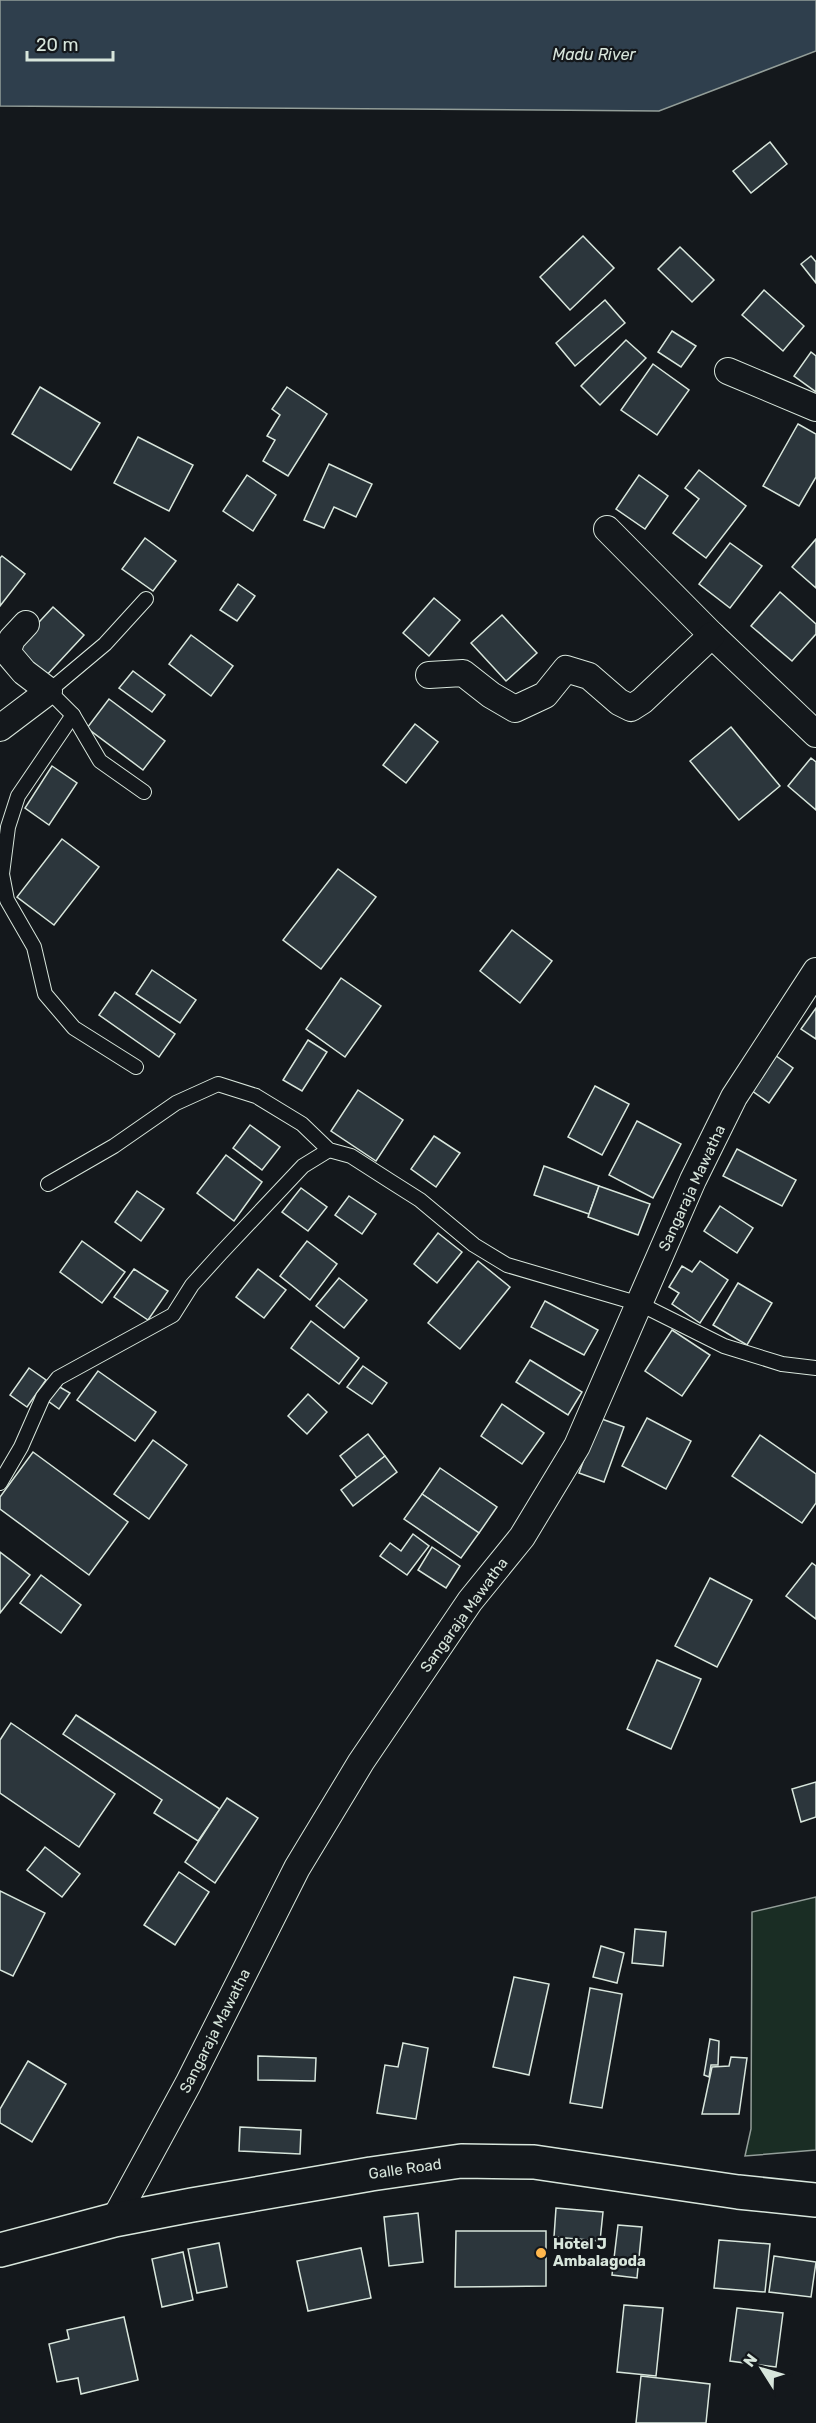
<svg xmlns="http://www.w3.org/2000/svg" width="816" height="2423" viewBox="0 0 816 2423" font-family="Rubik,sans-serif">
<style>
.green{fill:#1a2d24;stroke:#939e99;stroke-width:1.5}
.water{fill:#2f3f4d;stroke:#939e99;stroke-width:1.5}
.building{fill:#2c363c;stroke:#d8e6dc;stroke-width:1.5}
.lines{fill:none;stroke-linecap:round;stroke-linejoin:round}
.lane-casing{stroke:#d8e6dc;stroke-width:16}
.street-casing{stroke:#d8e6dc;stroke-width:28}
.highway-casing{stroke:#d8e6dc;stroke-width:36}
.lane{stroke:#14181c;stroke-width:14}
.street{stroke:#14181c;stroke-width:26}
.highway{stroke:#14181c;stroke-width:33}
.poi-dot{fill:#ffb74d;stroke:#14181c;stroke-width:2}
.labels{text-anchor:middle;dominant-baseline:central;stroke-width:4.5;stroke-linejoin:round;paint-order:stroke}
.street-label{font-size:15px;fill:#d8e6dc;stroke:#14181c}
.poi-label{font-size:15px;font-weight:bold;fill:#d8e6dc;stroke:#14181c;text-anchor:start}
.water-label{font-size:16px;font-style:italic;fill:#d8e6dc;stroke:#14181c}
</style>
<rect width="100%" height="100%" fill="#14181c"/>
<path class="green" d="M816,1897V2150L745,2156L751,2129L752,1912Z"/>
<path class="water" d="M0,0H816V51L659,111L0,106Z"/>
<g class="building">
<path d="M770,142L787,164L751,193L733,171Z"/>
<path d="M583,236L614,268L570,310L540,277Z"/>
<path d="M680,247L714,280L692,302L658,269Z"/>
<path d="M811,256L816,262V283L801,264Z"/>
<path d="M764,290L804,326L783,351L742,315Z"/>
<path d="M605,300L625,323L575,366L556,343Z"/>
<path d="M672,331L696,346L681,367L658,352Z"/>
<path d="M626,340L646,358L600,405L581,386Z"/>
<path d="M811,352L816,356V392L794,376Z"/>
<path d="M653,364L689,390L657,435L621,410Z"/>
<path d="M40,387L100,423L71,470L12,434Z"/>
<path d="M287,387L327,414L288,476L263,461L275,440L267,436L280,415L272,409Z"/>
<path d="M798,424L816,434V477L799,506L763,486Z"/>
<path d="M138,437L193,465L169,511L114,483Z"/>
<path d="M329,464L372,484L356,517L334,507L324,528L304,520Z"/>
<path d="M699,470L746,506L706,558L673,533L699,499L685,488Z"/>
<path d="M247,475L276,495L253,531L223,511Z"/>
<path d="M639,475L668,496L645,529L616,509Z"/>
<path d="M145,538L176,561L153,591L122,569Z"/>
<path d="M816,539V588L792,567Z"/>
<path d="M730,543L762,566L730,608L699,584Z"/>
<path d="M2,556L25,574L0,606V558Z"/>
<path d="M238,584L255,596L237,621L220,610Z"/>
<path d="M780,592L816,624V634L792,661L751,626Z"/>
<path d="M434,598L460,620L429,656L403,633Z"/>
<path d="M53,607L84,635L45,677L14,649Z"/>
<path d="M502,615L537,653L506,681L471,643Z"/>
<path d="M191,635L233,666L211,696L169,664Z"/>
<path d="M133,671L165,695L152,712L119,688Z"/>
<path d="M109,699L165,741L143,770L87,728Z"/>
<path d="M415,724L438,742L406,783L383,765Z"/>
<path d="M731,727L780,786L739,820L690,761Z"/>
<path d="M811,758L816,762V810L788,786Z"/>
<path d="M52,766L77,783L49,825L25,808Z"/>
<path d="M62,839L99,867L54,925L17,897Z"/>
<path d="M338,869L376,897L321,969L283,940Z"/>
<path d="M512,930L552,961L520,1003L480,971Z"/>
<path d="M152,970L196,1000L180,1023L136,994Z"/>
<path d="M341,978L381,1006L345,1057L306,1029Z"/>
<path d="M115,992L175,1034L159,1057L99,1015Z"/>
<path d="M816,1008V1039L801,1029Z"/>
<path d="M308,1040L327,1052L302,1091L283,1080Z"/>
<path d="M772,1053L793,1068L769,1103L748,1088Z"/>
<path d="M595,1086L629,1104L602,1155L568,1137Z"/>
<path d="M358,1090L403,1120L376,1161L331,1131Z"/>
<path d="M637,1121L681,1144L653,1198L609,1175Z"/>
<path d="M250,1125L280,1147L262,1170L233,1148Z"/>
<path d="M434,1136L460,1153L436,1187L411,1169Z"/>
<path d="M737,1149L796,1180L782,1206L723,1176Z"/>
<path d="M226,1155L262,1182L234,1221L197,1193Z"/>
<path d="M544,1166L599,1186L589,1214L534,1195Z"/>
<path d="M599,1186L650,1204L638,1235L588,1217Z"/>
<path d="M301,1188L327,1207L308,1231L282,1212Z"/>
<path d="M137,1191L164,1209L141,1241L115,1222Z"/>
<path d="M349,1196L376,1214L362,1234L335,1215Z"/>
<path d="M720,1206L753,1228L737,1253L704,1231Z"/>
<path d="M438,1233L462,1252L437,1283L414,1264Z"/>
<path d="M82,1241L125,1272L102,1303L60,1272Z"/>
<path d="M307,1241L337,1264L310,1300L280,1276Z"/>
<path d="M478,1261L510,1287L460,1349L428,1323Z"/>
<path d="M700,1261L728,1280L700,1323L672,1304L679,1293L669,1287L682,1266L692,1272Z"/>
<path d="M134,1269L168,1291L148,1320L114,1297Z"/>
<path d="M258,1269L286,1290L264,1318L236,1297Z"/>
<path d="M339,1278L367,1300L344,1328L316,1306Z"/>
<path d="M738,1283L772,1303L747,1345L713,1325Z"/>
<path d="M545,1301L598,1330L584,1355L531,1327Z"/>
<path d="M311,1321L359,1358L339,1384L291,1348Z"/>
<path d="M672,1330L710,1355L682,1396L645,1371Z"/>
<path d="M530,1360L582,1392L568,1415L516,1382Z"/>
<path d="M363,1366L387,1383L372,1404L347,1387Z"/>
<path d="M29,1368L46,1380L27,1407L10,1395Z"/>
<path d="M98,1371L156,1412L135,1441L77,1400Z"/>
<path d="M58,1386L70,1393L59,1409L48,1401Z"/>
<path d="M308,1394L327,1412L307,1434L288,1416Z"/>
<path d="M502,1404L544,1433L522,1464L481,1436Z"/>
<path d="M599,1418L624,1427L604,1482L579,1473Z"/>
<path d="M647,1418L691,1441L666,1489L622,1466Z"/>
<path d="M368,1434L385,1456L357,1478L340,1456Z"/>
<path d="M760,1435L816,1474V1503L802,1523L732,1476Z"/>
<path d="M153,1440L187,1465L149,1519L114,1494Z"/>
<path d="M33,1452L128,1522L89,1575L0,1509V1497Z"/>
<path d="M385,1456L397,1472L353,1506L341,1490Z"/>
<path d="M440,1468L497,1507L479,1533L422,1494Z"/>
<path d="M422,1494L479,1533L461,1558L404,1519Z"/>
<path d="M413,1534L429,1546L407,1575L380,1556L390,1543L401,1551Z"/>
<path d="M432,1547L460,1566L446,1588L418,1570Z"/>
<path d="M0,1552L30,1575L0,1613Z"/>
<path d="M812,1563L816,1566V1619L786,1596Z"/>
<path d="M41,1575L81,1605L61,1633L20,1603Z"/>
<path d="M710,1578L752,1600L717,1667L675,1646Z"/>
<path d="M657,1660L701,1679L671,1749L627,1729Z"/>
<path d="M76,1715L220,1809L198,1841L154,1813L162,1800L63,1734Z"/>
<path d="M11,1723L115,1794L79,1847L0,1793V1740Z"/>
<path d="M816,1782V1817L801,1822L792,1789Z"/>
<path d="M227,1798L258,1818L215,1883L185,1862Z"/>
<path d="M45,1847L80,1874L62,1897L27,1870Z"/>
<path d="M179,1872L209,1892L175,1945L144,1925Z"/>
<path d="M0,1891L45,1913L13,1976L0,1970Z"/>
<path d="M635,1929L666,1932L663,1966L632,1963Z"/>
<path d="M601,1946L624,1953L617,1983L593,1977Z"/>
<path d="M514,1977L549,1984L529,2075L493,2067Z"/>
<path d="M590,1988L622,1994L602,2108L570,2103Z"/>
<path d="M710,2039L719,2041L718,2065H711L709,2077L704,2075Z"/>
<path d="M403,2043L428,2048L416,2119L377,2113L385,2065L398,2067Z"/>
<path d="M258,2056L316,2058L315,2081L258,2080Z"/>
<path d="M731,2057L747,2058L739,2114H702L712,2067L729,2066Z"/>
<path d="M28,2061L66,2084L32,2142L0,2123V2109Z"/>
<path d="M240,2127L301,2130L300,2154L239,2151Z"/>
<path d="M556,2208L603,2212L600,2241L554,2237Z"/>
<path d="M418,2213L423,2262L389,2266L384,2217Z"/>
<path d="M618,2225L642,2227L637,2278L612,2275Z"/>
<path d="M456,2231H546V2286L455,2287Z"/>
<path d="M719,2240L770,2244L765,2292L714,2288Z"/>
<path d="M219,2243L227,2287L197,2293L188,2249Z"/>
<path d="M361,2248L371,2298L308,2311L297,2261Z"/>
<path d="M183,2252L193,2300L162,2307L152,2259Z"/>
<path d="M774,2256L816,2262L811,2297L769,2292Z"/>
<path d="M624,2305L663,2308L656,2376L617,2372Z"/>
<path d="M737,2308L783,2313L776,2367L730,2361Z"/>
<path d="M124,2317L138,2380L81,2394L78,2378L57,2382L49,2344L69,2339L67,2330Z"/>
<path d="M641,2376L710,2384L706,2423H636Z"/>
</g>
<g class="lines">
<g class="lane-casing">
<g id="lane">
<path d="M73,715L18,796L8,827L2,874L7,900L34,947L45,994L74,1028L136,1067"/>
<path d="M144,792L100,761L73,715L49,691L105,644L146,599"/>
<path d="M48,1184L114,1146L176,1103L218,1084L256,1096L302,1124L329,1150L351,1156L390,1181L420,1200L474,1245L507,1265L640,1304L724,1346L782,1364L816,1368"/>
<path d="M0,1483L21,1447L43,1397L58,1378L173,1315L192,1285L221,1253L303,1166L329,1150"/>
</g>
</g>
<g class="street-casing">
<g id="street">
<path d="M728,371L816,408"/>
<path d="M607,529L712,635L816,734"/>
<path d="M429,675L463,673L491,695L515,709L545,695L566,669L589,676L619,702L631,708L642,701L712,635"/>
<path d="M0,728L49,691L24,672L7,652L12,639L26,624"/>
<path d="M114,2220L188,2084L297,1868L361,1762L470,1601L522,1537L577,1446L693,1180L734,1097L816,971"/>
</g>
</g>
<g class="highway-casing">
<path id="highway" d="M0,2250L114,2220L192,2205L371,2174L461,2161L534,2162L738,2192L816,2200"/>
</g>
<use href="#lane" class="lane"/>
<use href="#street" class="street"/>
<use href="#highway" class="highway"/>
</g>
<circle class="poi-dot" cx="541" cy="2253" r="6"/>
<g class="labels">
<g class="street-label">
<text transform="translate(692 1188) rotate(-65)">Sangaraja Mawatha</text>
<text transform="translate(464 1615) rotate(-54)">Sangaraja Mawatha</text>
<text transform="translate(215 2031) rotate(-63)">Sangaraja Mawatha</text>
<text transform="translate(405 2169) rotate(-8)">Galle Road</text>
</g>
<g class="poi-label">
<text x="553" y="2244">Hotel J<tspan x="553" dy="17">Ambalagoda</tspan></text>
</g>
<g class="water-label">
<text x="594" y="54">Madu River</text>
</g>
</g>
<g transform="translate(762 2369) rotate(307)" stroke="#14181c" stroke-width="4.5" paint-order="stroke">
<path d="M0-4.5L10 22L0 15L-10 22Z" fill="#d8e6dc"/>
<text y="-9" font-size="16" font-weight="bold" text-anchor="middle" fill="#d8e6dc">N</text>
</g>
<path d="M27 51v9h86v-9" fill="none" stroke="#d8e6dc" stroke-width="3"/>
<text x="36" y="51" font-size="18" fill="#d8e6dc" stroke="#14181c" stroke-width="4.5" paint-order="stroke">20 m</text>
</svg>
